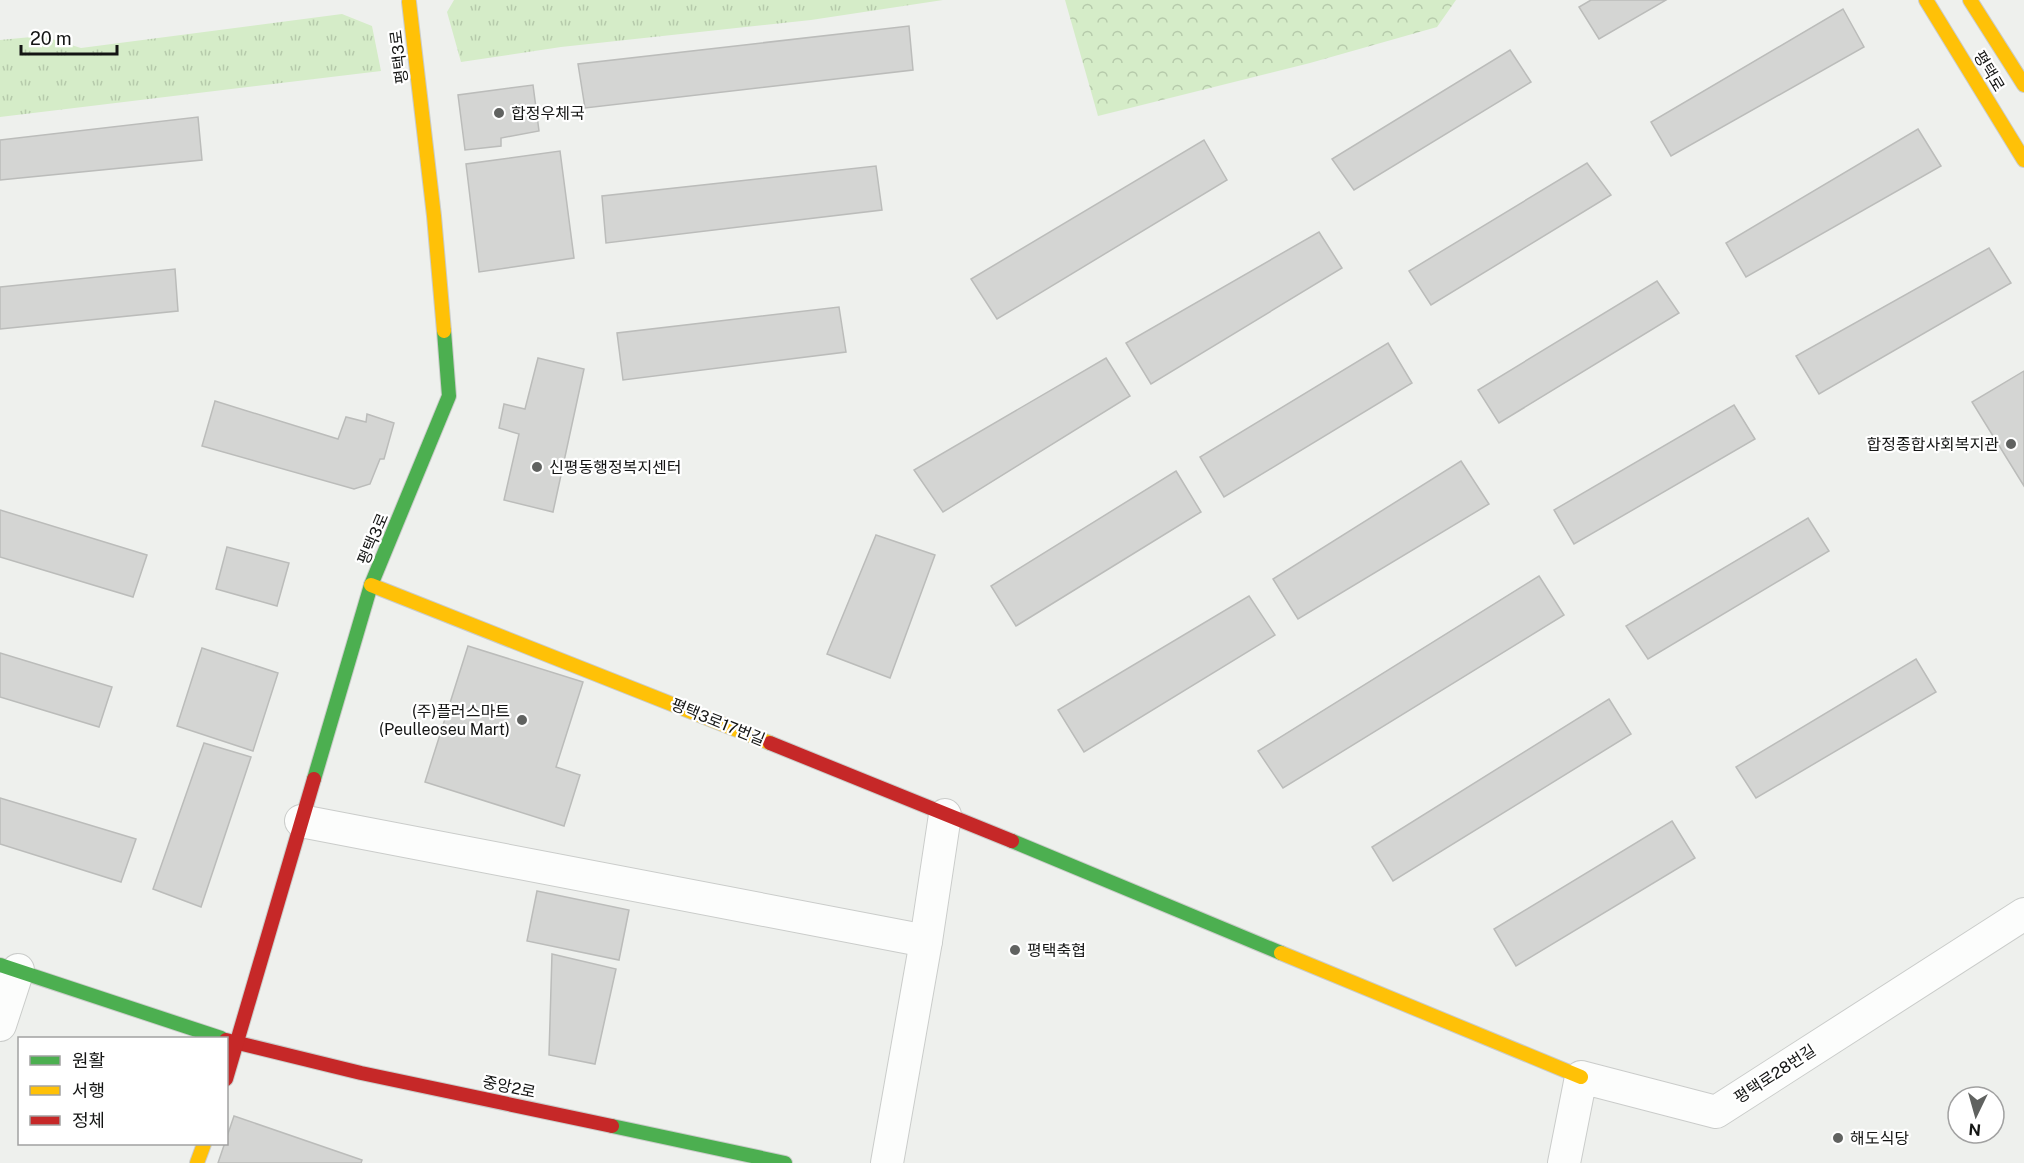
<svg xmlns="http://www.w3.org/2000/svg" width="2024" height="1163" viewBox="0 0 2024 1163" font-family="'Public Sans','Noto Sans KR',sans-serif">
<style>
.grass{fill:url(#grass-tufts)}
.park{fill:url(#park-crowns)}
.building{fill:#d4d5d3;stroke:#bbbcba;stroke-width:1.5}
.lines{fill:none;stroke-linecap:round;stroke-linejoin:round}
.street-casing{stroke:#caccca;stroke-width:34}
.fast-casing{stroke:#caccca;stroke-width:16}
.slow-casing{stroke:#caccca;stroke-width:16}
.jam-casing{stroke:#caccca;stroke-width:16}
.street{stroke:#fcfdfc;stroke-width:32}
.fast{stroke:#4caf50;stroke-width:14}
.slow{stroke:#ffc107;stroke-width:14}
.jam{stroke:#c62828;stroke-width:14}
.poi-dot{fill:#606260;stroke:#fff;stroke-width:2}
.labels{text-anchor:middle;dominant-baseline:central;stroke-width:4.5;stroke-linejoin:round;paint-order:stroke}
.street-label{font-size:16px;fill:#141514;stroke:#fff}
.poi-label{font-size:16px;fill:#141514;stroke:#fff;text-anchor:start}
</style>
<defs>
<pattern id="grass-tufts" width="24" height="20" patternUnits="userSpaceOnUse" patternTransform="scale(1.5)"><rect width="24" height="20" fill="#d5ecc8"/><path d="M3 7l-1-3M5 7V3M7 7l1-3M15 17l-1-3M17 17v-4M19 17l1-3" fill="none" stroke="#b6caab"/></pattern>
<pattern id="park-crowns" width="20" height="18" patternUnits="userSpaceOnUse" patternTransform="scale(1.5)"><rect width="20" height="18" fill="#d5ecc8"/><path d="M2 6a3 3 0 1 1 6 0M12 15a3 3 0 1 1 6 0" fill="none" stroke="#b6caab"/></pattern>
</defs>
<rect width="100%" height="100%" fill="#eef0ed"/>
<g class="grass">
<path d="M454,0H943L811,20L561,47L461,62L447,12Z"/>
<path d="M342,14L372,26L381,71L0,117V40L42,36L81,48Z"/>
</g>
<path class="park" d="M1065,0H1456L1437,27L1310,63L1098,116Z"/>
<g class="building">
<path d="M1591,0H1666L1599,39L1579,7Z"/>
<path d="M1843,9L1864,47L1671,156L1651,122Z"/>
<path d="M909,26L913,70L585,108L578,64Z"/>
<path d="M1510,50L1531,82L1354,190L1332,159Z"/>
<path d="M533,85L539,131L501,138V146L465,150L458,95Z"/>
<path d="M198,117L202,160L0,180V140Z"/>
<path d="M1918,129L1941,166L1746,277L1726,243Z"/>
<path d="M1204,140L1227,180L997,319L971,279Z"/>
<path d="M560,151L574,258L479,272L466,164Z"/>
<path d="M1587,163L1611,195L1431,305L1409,271Z"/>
<path d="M876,166L882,210L606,243L602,196Z"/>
<path d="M1319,232L1342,268L1151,384L1126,343Z"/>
<path d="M1989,248L2011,283L1819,394L1796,356Z"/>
<path d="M175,269L178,311L0,329V287Z"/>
<path d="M1657,281L1679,313L1499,423L1478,390Z"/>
<path d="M839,307L846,352L623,380L617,333Z"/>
<path d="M1388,343L1412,383L1224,497L1200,457Z"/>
<path d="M538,358L584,369L553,512L504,500L519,434L499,428L504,404L525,409Z"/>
<path d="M1106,358L1130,396L943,512L914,470Z"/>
<path d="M2024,371V486L1972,402Z"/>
<path d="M215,401L338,439L346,417L366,422L367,414L394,423L384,459H380L370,484L354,489L202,446Z"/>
<path d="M1734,405L1755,439L1574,544L1554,510Z"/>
<path d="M1461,461L1489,504L1298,619L1273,579Z"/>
<path d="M1176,471L1201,512L1016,626L991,586Z"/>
<path d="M0,510L147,555L133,597L0,557Z"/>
<path d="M1808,518L1829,551L1648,659L1626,626Z"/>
<path d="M876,535L935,555L890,678L827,654Z"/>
<path d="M227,547L289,563L277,606L216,589Z"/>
<path d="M1539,576L1564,615L1283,788L1258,751Z"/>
<path d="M1249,596L1275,635L1084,752L1058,710Z"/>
<path d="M468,646L583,682L556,767L580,775L564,826L425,782Z"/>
<path d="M202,648L278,673L253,751L177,726Z"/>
<path d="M0,653L112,687L99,727L0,697Z"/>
<path d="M1916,659L1936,692L1756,798L1736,767Z"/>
<path d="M1609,699L1631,734L1393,881L1372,847Z"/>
<path d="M204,743L251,757L201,907L153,889Z"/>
<path d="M0,798L136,839L121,882L0,844Z"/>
<path d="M1672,821L1695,858L1516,966L1494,929Z"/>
<path d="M537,891L629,910L619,960L527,941Z"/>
<path d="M552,954L616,969L595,1064L549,1055Z"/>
<path d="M234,1116L362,1160L361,1163H218Z"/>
</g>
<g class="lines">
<g class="street-casing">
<g id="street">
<path d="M301,821L926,941"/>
<path d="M0,1025L18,970"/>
<path d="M887,1163L926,941L945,815"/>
<path d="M1564,1163L1581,1077L1716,1112L2024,914"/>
</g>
</g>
<g class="fast-casing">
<g id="fast">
<path d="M314,779L371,585L449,396L444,331"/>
<path d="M1012,841L1281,953"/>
<path d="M0,965L221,1038"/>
<path d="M612,1126L785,1163"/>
</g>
</g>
<g class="slow-casing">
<g id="slow">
<path d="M1926,0L2024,160"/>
<path d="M1970,0L2024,85"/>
<path d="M409,2L434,216L444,331"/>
<path d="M371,585L770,743"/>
<path d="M1281,953L1581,1077"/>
<path d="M197,1163L204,1144"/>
</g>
</g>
<g class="jam-casing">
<g id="jam">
<path d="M770,743L1012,841"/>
<path d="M226,1040L361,1073L612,1126"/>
<path d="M226,1079L314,779"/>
</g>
</g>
<use href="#street" class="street"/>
<use href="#fast" class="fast"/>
<use href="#slow" class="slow"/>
<use href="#jam" class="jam"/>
</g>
<g class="poi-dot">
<circle cx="499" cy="113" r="6"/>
<circle cx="2011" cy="444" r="6"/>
<circle cx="537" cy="467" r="6"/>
<circle cx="522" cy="720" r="6"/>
<circle cx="1015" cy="950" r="6"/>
<circle cx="1838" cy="1138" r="6"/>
</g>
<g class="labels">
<g class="street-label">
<text transform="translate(399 57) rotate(-97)">평택3로</text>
<text transform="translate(1989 71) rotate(59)">평택로</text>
<text transform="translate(373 539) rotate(-67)">평택3로</text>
<text transform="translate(718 722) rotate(22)">평택3로17번길</text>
<text transform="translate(1775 1074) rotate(-33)">평택로28번길</text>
<text transform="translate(509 1087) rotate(12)">중앙2로</text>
</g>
<g class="poi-label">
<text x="511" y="113">합정우체국</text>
<text x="1999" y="444" text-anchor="end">합정종합사회복지관</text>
<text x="549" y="467">신평동행정복지센터</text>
<text x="510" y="711" text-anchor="end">(주)플러스마트<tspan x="510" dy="18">(Peulleoseu Mart)</tspan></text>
<text x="1027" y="950">평택축협</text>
<text x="1850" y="1138">해도식당</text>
</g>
</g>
<rect x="18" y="1037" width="210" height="108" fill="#ffffff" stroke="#a1a1a1" stroke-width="1.5"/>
<rect x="30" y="1056" width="30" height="9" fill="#4caf50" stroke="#a1a1a1" stroke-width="1.5"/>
<text x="72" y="1067" font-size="18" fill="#141514">원활</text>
<rect x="30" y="1086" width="30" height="9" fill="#ffc107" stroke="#a1a1a1" stroke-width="1.5"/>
<text x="72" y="1097" font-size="18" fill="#141514">서행</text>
<rect x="30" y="1116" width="30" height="9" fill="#c62828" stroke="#a1a1a1" stroke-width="1.5"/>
<text x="72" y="1127" font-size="18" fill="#141514">정체</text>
<g transform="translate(1976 1115) rotate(185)"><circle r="28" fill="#ffffff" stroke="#a1a1a1" stroke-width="1.5"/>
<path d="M0-4.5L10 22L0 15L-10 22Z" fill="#606260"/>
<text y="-9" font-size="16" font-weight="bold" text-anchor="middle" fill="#141514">N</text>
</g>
<path d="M21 45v9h96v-9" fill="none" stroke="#141514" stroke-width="3"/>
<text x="30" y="45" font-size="18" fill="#141514" stroke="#ffffff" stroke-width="4.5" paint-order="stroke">20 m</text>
</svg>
